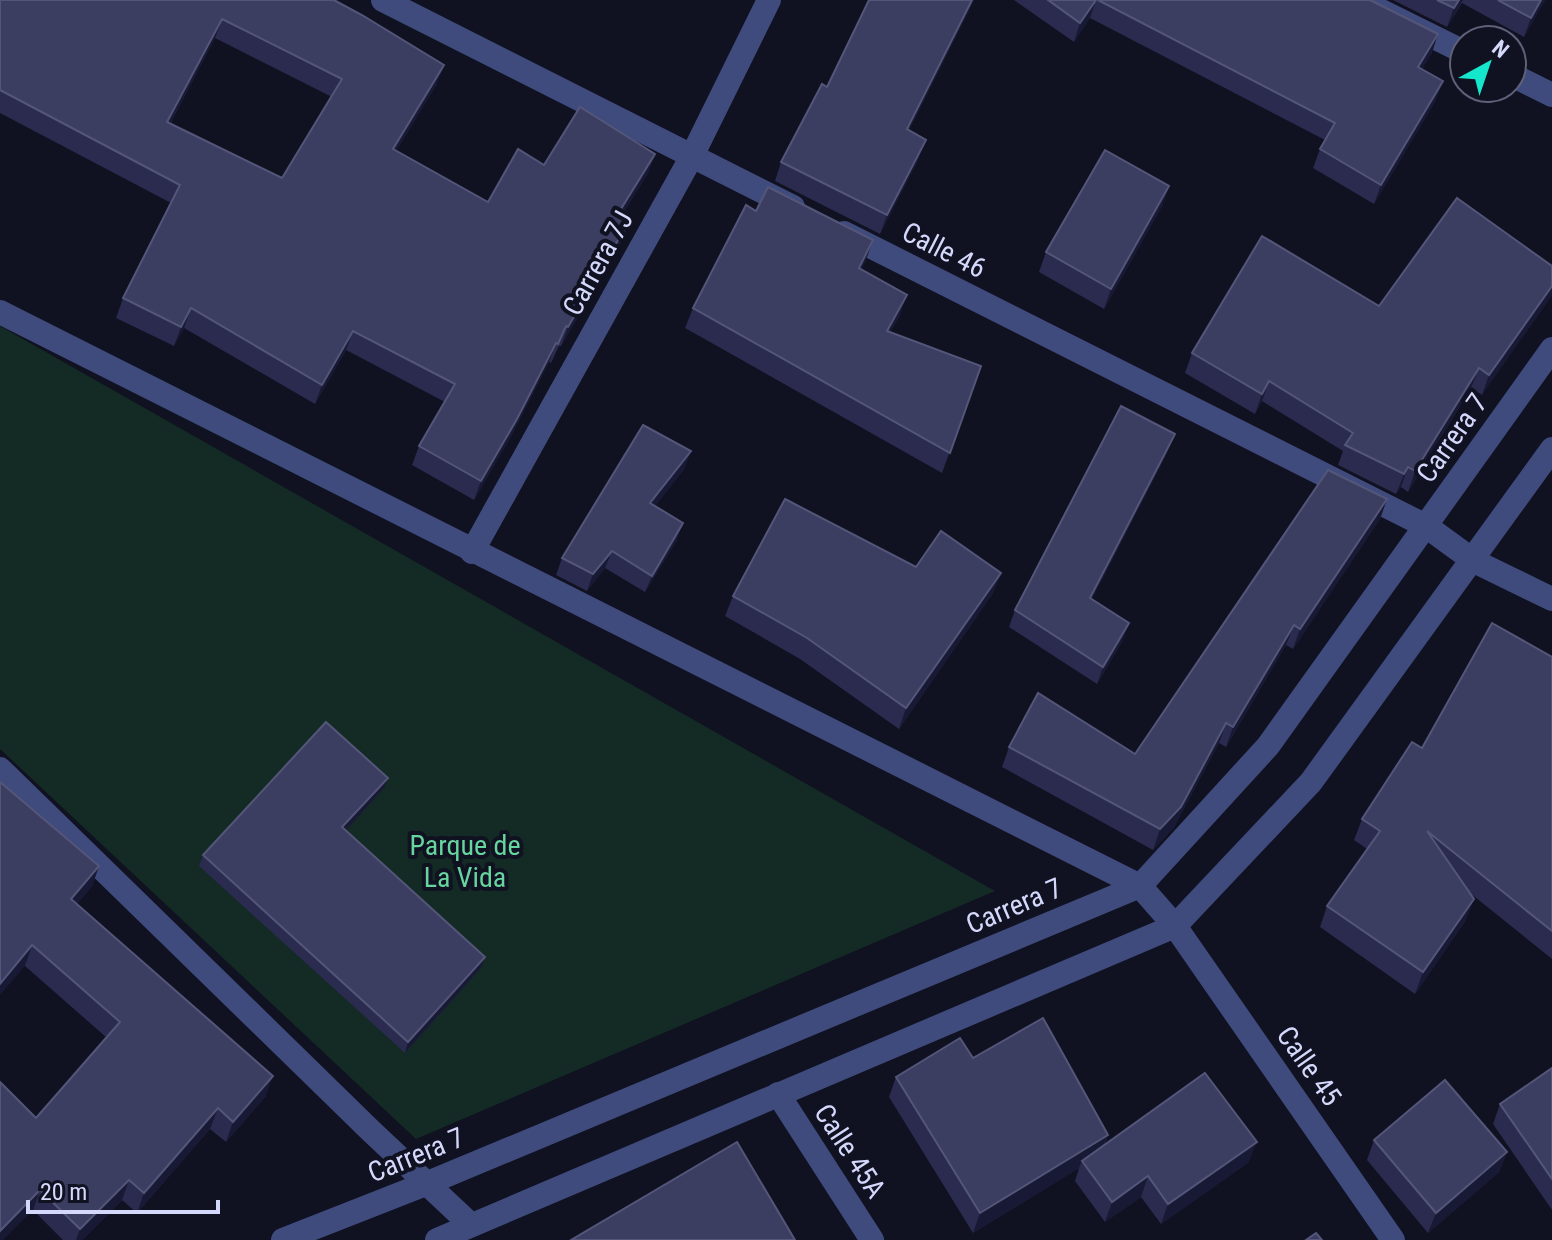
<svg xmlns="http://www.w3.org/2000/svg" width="1552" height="1240" viewBox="0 0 1552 1240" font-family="'Roboto Condensed',sans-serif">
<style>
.green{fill:#132b24}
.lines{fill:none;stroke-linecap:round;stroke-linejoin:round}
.minor{stroke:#3f4b7c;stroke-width:24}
.wall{fill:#2a2b4e;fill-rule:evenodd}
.shaded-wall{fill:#181934}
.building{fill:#3c3e61;stroke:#545679;stroke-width:2;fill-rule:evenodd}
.labels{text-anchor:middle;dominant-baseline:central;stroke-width:8;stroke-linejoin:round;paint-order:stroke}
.street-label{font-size:28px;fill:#d4d8fb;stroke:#101121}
.park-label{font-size:28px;fill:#66d59f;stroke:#101121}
</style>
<rect width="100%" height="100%" fill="#101121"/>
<path class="green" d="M0,326L995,891L416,1139L0,749Z"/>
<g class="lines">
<g class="minor">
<path d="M383,0L793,207"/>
<path d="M1359,0L1464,52"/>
<path d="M1512,75L1552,95"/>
<path d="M844,233L1426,526L1474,561L1552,599"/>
<path d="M0,312L1140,886L1175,926L1393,1240"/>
<path d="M472,552L692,156L769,0"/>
<path d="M0,769L371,1131L471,1225"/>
<path d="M778,1094L872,1240"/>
<path d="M283,1240L428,1183L1140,886L1268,746L1552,349"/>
<path d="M437,1240L1175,926L1311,782L1552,449"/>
</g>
</g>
<g class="wall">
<path d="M0,0H334L437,84L396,151L488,202L544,165L655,154L648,173L624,212L625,235L561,346H559L551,363L549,362L510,438L474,500L412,465L419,446L445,402L346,350L315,404L184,328L174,346L116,318L123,298L171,203L0,113ZM215,38L332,97L282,178L170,124Z"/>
<path d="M869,0H974L909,130L919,158L880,234L775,181L781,162L827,87Z"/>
<path d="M1014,0H1370L1432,53L1422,69L1436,100L1374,204L1313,168L1320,149L1325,140L1090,18L1074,42Z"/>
<path d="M1393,0H1545L1524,37L1462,3L1447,27Z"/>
<path d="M1169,186L1162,206L1104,309L1039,272L1046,252Z"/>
<path d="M756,211L866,260L861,269L900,315L890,332L981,366L942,473L685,328L693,308Z"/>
<path d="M1552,266L1482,395L1471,388L1408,492L1401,487L1396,494L1338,465L1343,451L1262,401L1255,414L1185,373L1192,353L1379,306Z"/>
<path d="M1168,451L1092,599L1123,640L1097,684L1009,627L1015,610Z"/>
<path d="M685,468L655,506L677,540L645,592L605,568L587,591L556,575L562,558Z"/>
<path d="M1387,499L1380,519L1293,649L1286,645L1226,747L1219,743L1174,827L1153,850L1002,767L1009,747L1135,754Z"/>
<path d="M916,567L1001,573L993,593L899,729L800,659L725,616L733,596Z"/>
<path d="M1552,657V959L1470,893L1466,920L1415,994L1320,927L1327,906L1367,849L1354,840L1362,819L1422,748Z"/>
<path d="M0,782L99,866L92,886L77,904L266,1096L226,1142L210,1129L137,1213L122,1200L82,1240H63L33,1210L36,1118L107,1038L25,966Z"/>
<path d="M384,788L346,830L481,968L405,1053L199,866L203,855Z"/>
<path d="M973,1058L1108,1135L1105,1144L1249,1162L1161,1224L1141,1197L1105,1222L1075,1181L1079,1168L973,1233L889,1097L896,1077Z"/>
<path d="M1552,1068V1210L1493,1124L1500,1104Z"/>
<path d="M1374,1140L1507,1152L1499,1172L1428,1233L1367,1160Z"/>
</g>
<g class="shaded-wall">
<path d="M972,0H974L900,148L907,129Z"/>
<path d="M1096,0L1090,18L1074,42L1080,23Z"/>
<path d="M1459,0H1463L1447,27L1454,8Z"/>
<path d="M1541,0H1545L1524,37L1531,18Z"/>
<path d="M222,19L215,38L160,142L167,122Z"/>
<path d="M1438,34L1432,53L1412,86L1418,67Z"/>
<path d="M444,65L437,84L386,168L393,149Z"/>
<path d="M1443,81L1436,100L1374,204L1381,185Z"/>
<path d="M926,140L919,158L880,234L887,215Z"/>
<path d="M655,154L648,173L614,228L621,209Z"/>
<path d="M1169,186L1162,206L1104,309L1111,289Z"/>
<path d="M632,216L625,235L561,346L568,327Z"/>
<path d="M873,240L866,260L852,288L859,268Z"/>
<path d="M1552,286V296L1482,395L1489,375Z"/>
<path d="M907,295L900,315L879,351L887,331Z"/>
<path d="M191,308L184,328L174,346L181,327Z"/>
<path d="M353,331L346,350L315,404L322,385Z"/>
<path d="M556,343L549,362L510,438L474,500L481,481Z"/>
<path d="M1479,368L1471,388L1408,492L1415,471Z"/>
<path d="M1269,381L1262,401L1255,414L1262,394Z"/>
<path d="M1175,434L1168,451L1084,615L1090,598Z"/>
<path d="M691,451L685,468L644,520L650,503Z"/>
<path d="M1408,467L1401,487L1396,494L1404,474Z"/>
<path d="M1387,499L1380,519L1293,649L1300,629Z"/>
<path d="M683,523L677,540L645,592L652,576Z"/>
<path d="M612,551L605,568L587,591L593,574Z"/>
<path d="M1001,573L993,593L899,729L906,708Z"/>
<path d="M1129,623L1123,640L1097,684L1103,667Z"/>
<path d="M1294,625L1286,645L1226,747L1233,727Z"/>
<path d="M1226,723L1219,743L1174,827L1153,850L1160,829Z"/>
<path d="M388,778L384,788L339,838L342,827Z"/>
<path d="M99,866L92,886L64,919L71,899Z"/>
<path d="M1474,899L1466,920L1415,994L1423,972Z"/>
<path d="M32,945L25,966L0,995V984Z"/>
<path d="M485,957L481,968L405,1053L408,1042Z"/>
<path d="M273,1076L266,1096L226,1142L233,1122Z"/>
<path d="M218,1108L210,1129L137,1213L144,1193Z"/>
<path d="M1108,1135L1101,1155L1082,1161L1079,1168L973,1233L980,1213Z"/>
<path d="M1257,1142L1249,1162L1161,1224L1168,1204Z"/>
<path d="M1507,1152L1499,1172L1428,1233L1436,1213Z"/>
<path d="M1148,1176L1141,1197L1105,1222L1112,1202Z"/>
<path d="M129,1180L122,1200L82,1240H76L80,1229Z"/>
<path d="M40,1190L33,1210L3,1240H0V1231Z"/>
</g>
<g class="building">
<path d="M0,0H334L362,15L444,65L393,149L488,202L518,149L544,165L580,107L655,154L621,209L632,216L568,327L566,326L558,344L556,343L517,419L481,481L419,446L455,384L353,331L322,385L191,308L181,327L123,298L180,185L0,90ZM222,19L342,79L282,178L167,122Z"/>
<path d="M869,0H972L907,129L926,140L887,215L781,162L822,84L827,87Z"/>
<path d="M1048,0H1096L1080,23Z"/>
<path d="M1098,0H1370L1438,34L1418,67L1443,81L1381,185L1320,149L1335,123Z"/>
<path d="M1437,0H1459L1454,8Z"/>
<path d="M1498,0H1541L1531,18Z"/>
<path d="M1105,150L1169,186L1111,289L1046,252Z"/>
<path d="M768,187L873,240L859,268L907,295L887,331L981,366L950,453L693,308L746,205L756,211Z"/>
<path d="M1457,198L1552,266V286L1489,375L1479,368L1415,471L1408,467L1404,474L1345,445L1353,433L1269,381L1262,394L1192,353L1262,236L1379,306Z"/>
<path d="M1121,406L1175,434L1090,598L1129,623L1103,667L1015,610Z"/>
<path d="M643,425L691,451L650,503L683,523L652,576L612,551L593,574L562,558Z"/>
<path d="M1328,470L1387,499L1300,629L1294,625L1233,727L1226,723L1181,807L1160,829L1009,747L1038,693L1135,754Z"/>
<path d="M785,499L916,567L941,531L1001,573L906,708L807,638L733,596Z"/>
<path d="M1492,623L1552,657V931L1427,831L1474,899L1423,972L1327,906L1380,831L1362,819L1412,742L1422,748Z"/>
<path d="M326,722L388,778L342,827L485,957L408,1042L203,855Z"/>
<path d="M0,782L99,866L71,899L273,1076L233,1122L218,1108L144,1193L129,1180L80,1229L40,1190L0,1231V1082L36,1118L120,1022L32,945L0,984Z"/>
<path d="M1043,1018L1108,1135L980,1213L896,1077L960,1038L973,1058Z"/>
<path d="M1552,1068V1179L1500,1104Z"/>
<path d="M1205,1073L1257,1142L1168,1204L1148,1176L1112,1202L1082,1161Z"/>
<path d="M1445,1080L1507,1152L1436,1213L1374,1140Z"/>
<path d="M737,1142L795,1240H571Z"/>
<path d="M1316,1233L1322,1240H1306Z"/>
</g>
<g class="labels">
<g class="street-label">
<text transform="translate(944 250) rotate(27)">Calle 46</text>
<text transform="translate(598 263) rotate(-61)">Carrera 7J</text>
<text transform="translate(1452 438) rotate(-55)">Carrera 7</text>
<text transform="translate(1014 906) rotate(-23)">Carrera 7</text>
<text transform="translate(1309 1066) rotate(55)">Calle 45</text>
<text transform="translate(850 1151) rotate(57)">Calle 45A</text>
<text transform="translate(416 1155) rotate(-22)">Carrera 7</text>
</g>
<g class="park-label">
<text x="465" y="845">Parque de<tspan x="465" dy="32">La Vida</tspan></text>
</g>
</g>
<g transform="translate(1488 64) rotate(40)"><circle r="38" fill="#101121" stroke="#5e6178" stroke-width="2"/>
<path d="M0-6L14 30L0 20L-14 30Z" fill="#14e7cb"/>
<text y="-12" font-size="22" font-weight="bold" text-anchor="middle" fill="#d4d8fb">N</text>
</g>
<path d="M28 1200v12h190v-12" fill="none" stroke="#d4d8fb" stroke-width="4"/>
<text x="40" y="1200" font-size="24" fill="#d4d8fb" stroke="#101121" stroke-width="6" paint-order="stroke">20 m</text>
</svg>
